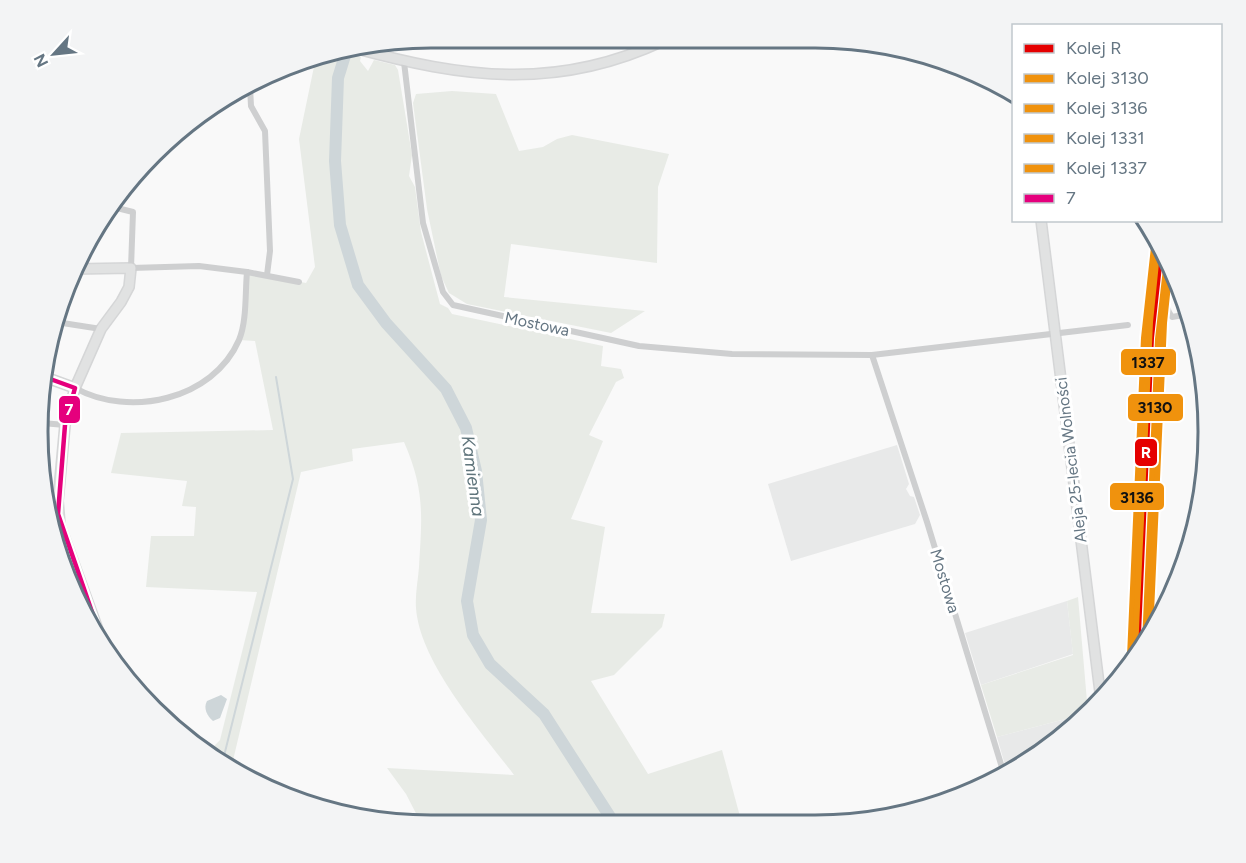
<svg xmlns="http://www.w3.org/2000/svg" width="1246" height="863" viewBox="0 0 1246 863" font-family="Figtree,sans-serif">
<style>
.built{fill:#e8e9e9}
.green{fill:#e8ebe6}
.water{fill:#ced6d9}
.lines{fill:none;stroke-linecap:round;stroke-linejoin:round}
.stream{stroke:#ced6d9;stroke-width:2}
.river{stroke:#ced6d9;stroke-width:12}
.secondary-casing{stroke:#d5d6d7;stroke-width:12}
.primary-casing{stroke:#d5d6d7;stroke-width:12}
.street{stroke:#cecfd0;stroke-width:6}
.secondary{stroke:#e1e2e2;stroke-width:9}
.primary{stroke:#e1e2e2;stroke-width:9}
.bus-1-casing{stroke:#fff;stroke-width:9}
.bus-1{stroke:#e5007d;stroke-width:4.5}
.rail-1-casing{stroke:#fff;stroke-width:10}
.rail-2-casing{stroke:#fff;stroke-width:10}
.rail-3-casing{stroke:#fff;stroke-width:10}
.rail-4-casing{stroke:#fff;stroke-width:10}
.rail-5-casing{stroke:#fff;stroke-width:10}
.rail-1{stroke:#e50000;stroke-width:6}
.rail-2{stroke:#f0920d;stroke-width:6}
.rail-3{stroke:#f0920d;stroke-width:6}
.rail-4{stroke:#f0920d;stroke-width:6}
.rail-5{stroke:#f0920d;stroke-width:6}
.labels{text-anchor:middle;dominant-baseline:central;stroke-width:6;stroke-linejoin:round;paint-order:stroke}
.street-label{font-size:16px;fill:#657683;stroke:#fff}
.water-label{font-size:18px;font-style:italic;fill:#60757c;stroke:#fff}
.rim{fill:none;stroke:#657683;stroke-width:3}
.line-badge{stroke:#fff;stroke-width:2}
.badge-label{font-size:16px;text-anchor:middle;font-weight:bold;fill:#fff}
.pale-badge-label{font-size:16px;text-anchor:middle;font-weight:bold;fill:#111}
</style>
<rect width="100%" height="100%" fill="#f9f9f9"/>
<g class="built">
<path d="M897,445L909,484L906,489L910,496L914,497L920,515L915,524L791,561L768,484Z"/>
<path d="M1067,601L1073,654L981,685L965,633Z"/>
<path d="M1088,713V714L1007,772L997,737Z"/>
</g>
<g class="green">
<path d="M337,50L361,57L360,61L368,71L374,60L395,65L398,70L412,155L409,176L415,187L421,232L440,304L448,308L452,314L603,346L601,366L621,369L624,378L616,382L589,435L603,441L571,519L605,527L591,613L665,614L662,627L614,675L591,681L648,774L722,750L741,820L422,825L406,794L387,768L514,775C481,731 420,663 416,608C415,595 418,580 419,567C422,516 425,490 404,442L352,449L353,461L301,472L231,769L206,754L220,740L257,592L146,587L151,536H194L196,507L182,506L187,481L111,473L121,433L273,430L255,341L239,340L247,272L306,283L315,267L299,139L316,57L330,59L333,51Z"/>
<path d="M452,91L496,94L519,151L543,147L557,139L572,135L669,154L658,187L657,263L511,244L504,297L645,311L611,333L467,304L449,293L441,276L427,209L413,103L416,94Z"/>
<path d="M1078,597L1088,713L997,737L981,685L1073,655L1067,601Z"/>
</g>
<path class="water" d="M221,695L227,699L220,718L213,721C207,716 203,708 207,701Z"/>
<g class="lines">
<path class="stream" d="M222,764L293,479L276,377"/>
<path class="river" d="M347,49L338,78L335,161L340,225L358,285L386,323L446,389L466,428L476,471L481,520L467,601L473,635L490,664L544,714L614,823"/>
<g class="secondary-casing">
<g id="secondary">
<path d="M354,48C463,78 556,91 663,41"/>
<path d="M75,269L131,268L129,287L121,302L101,329L75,388L65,425L58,501L60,525L101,638"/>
<path d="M42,376L75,388"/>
</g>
</g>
<g class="primary-casing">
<path id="primary" d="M1041,220L1101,700"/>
</g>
<g class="street">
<path d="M404,62L423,223L443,292L453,305L639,346L732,354L872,355L1128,325"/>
<path d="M250,87L251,106L265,131L270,251L267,275"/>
<path d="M113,207L133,212L131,268L199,266L247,272L299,282"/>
<path d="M1169,263C1167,279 1161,303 1172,317L1189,314"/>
<path d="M56,322L101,329"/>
<path d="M872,355L927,522L1004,774"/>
<path d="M75,388C129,418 213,400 239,340C247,321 245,293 247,272"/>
<path d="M42,423L65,425"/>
<path d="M47,514H58"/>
</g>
<use href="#secondary" class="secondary"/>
<use href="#primary" class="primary"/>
<g class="bus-1-casing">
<path id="bus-1" d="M42,376L75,388L65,425L58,514L101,638"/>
</g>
<use href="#bus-1" class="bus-1"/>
<g class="rail-1-casing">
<path id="rail-1" d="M1137,657L1151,338L1161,248"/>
</g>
<g class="rail-2-casing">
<path id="rail-2" d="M1145,645L1158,339L1167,260"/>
</g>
<g class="rail-3-casing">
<path id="rail-3" d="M1130,657L1144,338L1154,247"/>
</g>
<g class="rail-4-casing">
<path id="rail-4" d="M1150,635L1164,323L1170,266"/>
</g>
<g class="rail-5-casing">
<path id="rail-5" d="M1135,651L1150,322L1157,253"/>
</g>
<use href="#rail-1" class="rail-1"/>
<use href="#rail-2" class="rail-2"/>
<use href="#rail-3" class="rail-3"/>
<use href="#rail-4" class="rail-4"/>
<use href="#rail-5" class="rail-5"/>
</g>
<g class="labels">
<g class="street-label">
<text transform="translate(537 324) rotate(12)">Mostowa</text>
<text transform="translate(1071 460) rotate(-97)">Aleja 25-lecia Wolności</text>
<text transform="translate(945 581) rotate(73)">Mostowa</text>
</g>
<g class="water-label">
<text transform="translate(473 476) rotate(82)">Kamienna</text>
</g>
</g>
<path d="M0 0H1246V863H0ZM431 48H815A383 383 0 0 1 1198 431V432A383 383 0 0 1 815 815H431A383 383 0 0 1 48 432V431A383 383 0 0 1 431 48Z" fill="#f3f4f5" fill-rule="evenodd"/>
<path class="rim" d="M431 48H815A383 383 0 0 1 1198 431V432A383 383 0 0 1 815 815H431A383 383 0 0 1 48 432V431A383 383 0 0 1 431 48Z"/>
<g class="line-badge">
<rect x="1120" y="348" width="57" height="28" rx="6" fill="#f0920d"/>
<rect x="1127" y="393" width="57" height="29" rx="6" fill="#f0920d"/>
<rect x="58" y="395" width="23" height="29" rx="6" fill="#e5007d"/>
<rect x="1134" y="438" width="24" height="29" rx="6" fill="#e50000"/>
<rect x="1109" y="482" width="56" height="29" rx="6" fill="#f0920d"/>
</g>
<g class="badge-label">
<text x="69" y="415">7</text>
<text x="1146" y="458">R</text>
</g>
<g class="pale-badge-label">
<text x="1148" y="368">1337</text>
<text x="1155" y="413">3130</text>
<text x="1137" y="503">3136</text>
</g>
<rect x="1012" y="24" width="210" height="198" fill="#ffffff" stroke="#c1c8cd" stroke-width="1.5"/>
<rect x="1024" y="44" width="30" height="9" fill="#e50000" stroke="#c1c8cd" stroke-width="1.5"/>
<text x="1066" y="54" font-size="18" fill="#657683">Kolej R</text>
<rect x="1024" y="74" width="30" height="9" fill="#f0920d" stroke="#c1c8cd" stroke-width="1.5"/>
<text x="1066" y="84" font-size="18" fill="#657683">Kolej 3130</text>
<rect x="1024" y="104" width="30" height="9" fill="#f0920d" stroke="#c1c8cd" stroke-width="1.5"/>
<text x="1066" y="114" font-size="18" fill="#657683">Kolej 3136</text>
<rect x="1024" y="134" width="30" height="9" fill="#f0920d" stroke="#c1c8cd" stroke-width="1.5"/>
<text x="1066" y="144" font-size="18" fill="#657683">Kolej 1331</text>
<rect x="1024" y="164" width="30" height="9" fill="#f0920d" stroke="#c1c8cd" stroke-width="1.5"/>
<text x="1066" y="174" font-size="18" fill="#657683">Kolej 1337</text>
<rect x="1024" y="194" width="30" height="9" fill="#e5007d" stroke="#c1c8cd" stroke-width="1.5"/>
<text x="1066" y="204" font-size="18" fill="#657683">7</text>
<g transform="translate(54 54) rotate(243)" stroke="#ffffff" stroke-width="4.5" paint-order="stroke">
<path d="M0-4.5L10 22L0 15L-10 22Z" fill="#657683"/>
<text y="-9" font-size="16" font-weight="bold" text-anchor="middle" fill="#657683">N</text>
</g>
</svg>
